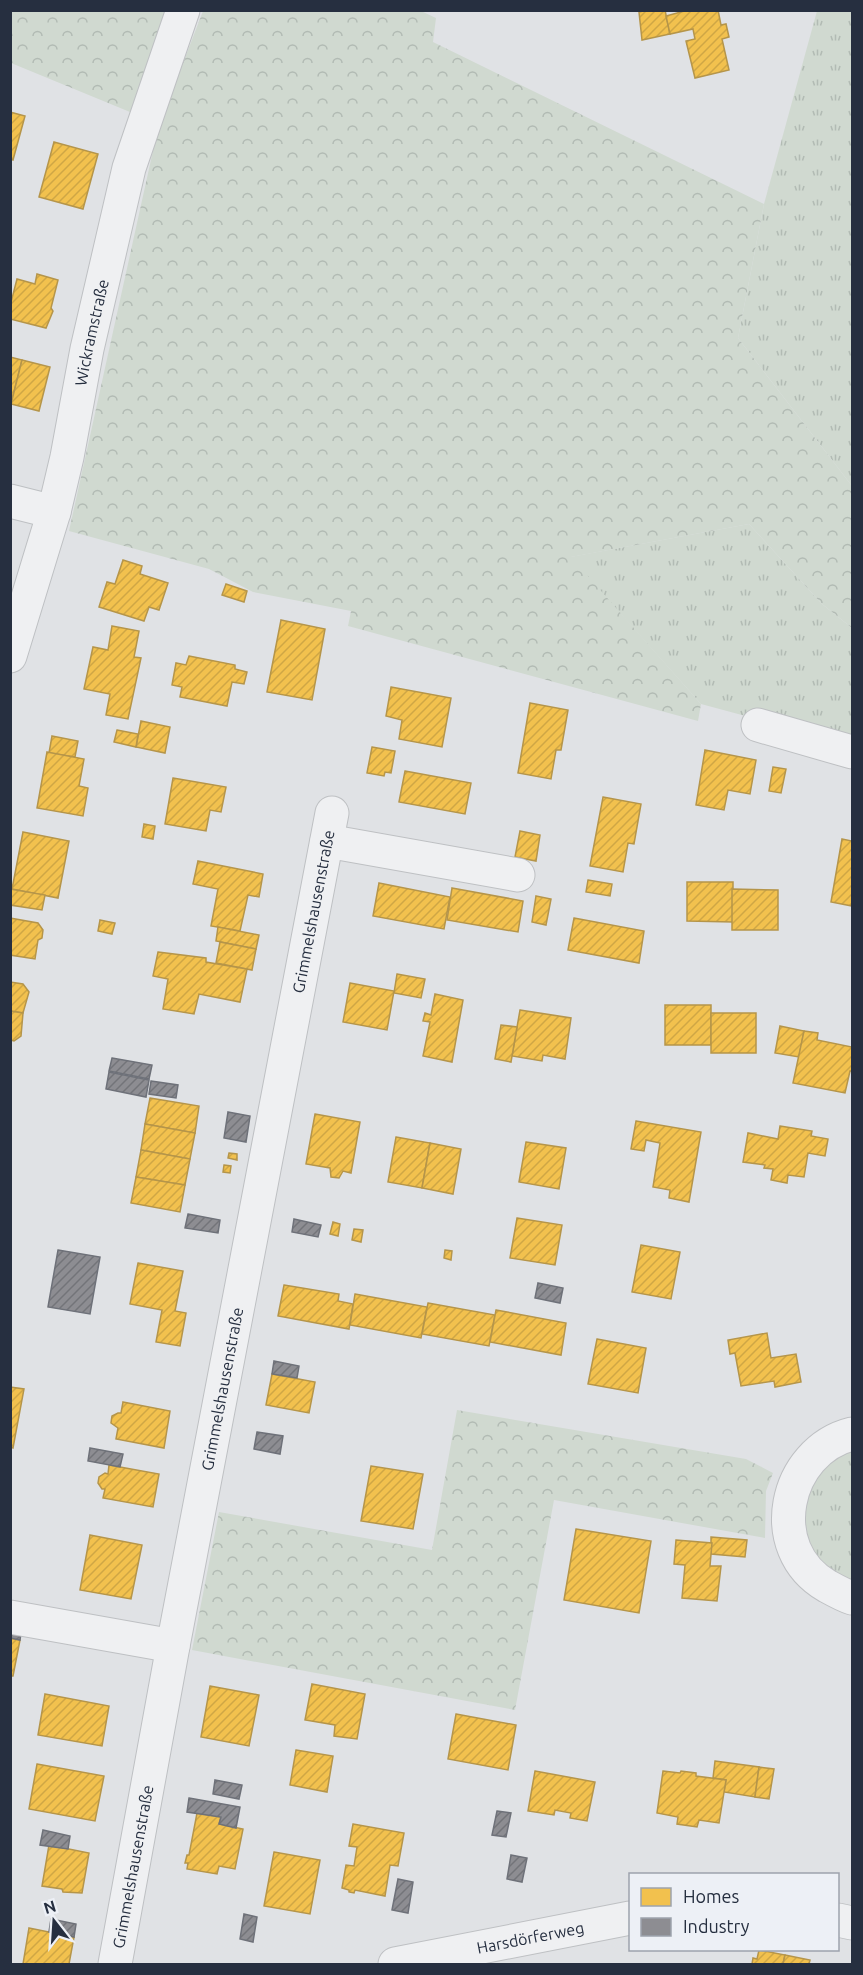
<svg xmlns="http://www.w3.org/2000/svg" width="863" height="1975" viewBox="0 0 863 1975" font-family="Ubuntu,sans-serif">
<style>
.grass{fill:url(#grass-tufts)}
.forest{fill:url(#forest-crowns)}
.homes{fill:url(#homes-hatch);stroke:#b5954a;stroke-width:1.5}
.industry{fill:url(#industry-hatch);stroke:#6e7179;stroke-width:1.5}
.lines{fill:none;stroke-linecap:round;stroke-linejoin:round}
.minor-casing{stroke:#bec0c3;stroke-width:35}
.minor{stroke:#eff0f2;stroke-width:33}
.labels{text-anchor:middle;dominant-baseline:central;stroke-width:6;stroke-linejoin:round;paint-order:stroke}
.street-label{font-size:16px;fill:#262f40;stroke:#edf0f6}
</style>
<defs>
<pattern id="grass-tufts" width="24" height="20" patternUnits="userSpaceOnUse" patternTransform="scale(1.5)"><rect width="24" height="20" fill="#d0d9d0"/><path d="M3 7l-1-3M5 7V3M7 7l1-3M15 17l-1-3M17 17v-4M19 17l1-3" fill="none" stroke="#b2bbb4"/></pattern>
<pattern id="forest-crowns" width="20" height="18" patternUnits="userSpaceOnUse" patternTransform="scale(1.5)"><rect width="20" height="18" fill="#d0d9d0"/><path d="M2 6a3 3 0 1 1 6 0M12 15a3 3 0 1 1 6 0" fill="none" stroke="#b2bbb4"/></pattern>
<pattern id="homes-hatch" width="6" height="6" patternUnits="userSpaceOnUse" patternTransform="scale(1.5)"><rect width="6" height="6" fill="#f2c14e"/><path d="M-1 1l2-2M0 6l6-6M5 7l2-2" fill="none" stroke="#cfa645"/></pattern>
<pattern id="industry-hatch" width="6" height="6" patternUnits="userSpaceOnUse" patternTransform="scale(1.5)"><rect width="6" height="6" fill="#8d8d92"/><path d="M-1 1l2-2M0 6l6-6M5 7l2-2" fill="none" stroke="#737479"/></pattern>
</defs>
<rect width="100%" height="100%" fill="#e0e2e5"/>
<g class="grass">
<path d="M817,11H852V486L738,338L764,204Z"/>
<path d="M749,524L822,604L852,628V745L701,704L570,557Z"/>
<path d="M852,1449V1590L813,1569L800,1514L807,1487L823,1465Z"/>
</g>
<g class="forest">
<path d="M10,11H171L130,112L11,63Z"/>
<path d="M203,11H421L436,18L433,42L764,204L738,338L852,486V628L822,604L749,524L571,557L701,704L698,721L348,626L351,611L253,592L209,569L69,531L158,128Z"/>
<path d="M457,1410L746,1459L773,1473L766,1491L765,1538L554,1500L515,1710L192,1650L219,1512L432,1550Z"/>
</g>
<g class="homes">
<path d="M647,10H665L670,34L642,40L639,12Z"/>
<path d="M688,10H718L721,25L726,24L729,37L722,39L729,70L695,78L686,41L695,39L693,29L670,34L666,16Z"/>
<path d="M10,112L25,116L13,160L10,159Z"/>
<path d="M54,142L98,154L83,209L39,197Z"/>
<path d="M37,274L58,280L51,308L53,311L46,328L10,319V306L17,279L35,284Z"/>
<path d="M10,357L22,360L11,404H10Z"/>
<path d="M22,360L50,367L39,411L11,404Z"/>
<path d="M123,560L142,566L140,574L168,583L159,610L149,607L144,621L99,607L107,582L115,584Z"/>
<path d="M226,584L247,591L244,602L222,595Z"/>
<path d="M281,620L325,629L312,700L267,692Z"/>
<path d="M112,626L139,631L134,657L141,658L128,719L106,715L110,694L84,689L93,647L108,650Z"/>
<path d="M189,656L235,665V669L247,672L244,684L232,682L227,706L180,697L182,687L172,685L176,663L186,665Z"/>
<path d="M391,687L451,698L442,747L399,739L402,720L386,716Z"/>
<path d="M530,703L568,710L561,750H556L551,779L518,773Z"/>
<path d="M141,721L170,727L165,753L136,747Z"/>
<path d="M117,730L138,734L136,747L114,742Z"/>
<path d="M52,736L78,741L75,757L49,753Z"/>
<path d="M372,747L395,751L391,773L385,772L384,776L367,773Z"/>
<path d="M705,750L756,760L750,794L728,790L724,810L696,805Z"/>
<path d="M47,752L84,759L79,786L88,788L83,816L37,808Z"/>
<path d="M773,767L786,769L781,793L769,791Z"/>
<path d="M405,771L471,783L465,814L399,802Z"/>
<path d="M173,778L226,787L221,812L210,810L206,831L165,824Z"/>
<path d="M603,797L641,804L634,844L628,843L623,872L590,866Z"/>
<path d="M144,824L155,826L153,839L142,837Z"/>
<path d="M520,831L540,835L536,861L515,857Z"/>
<path d="M23,832L69,841L58,898L12,889Z"/>
<path d="M842,839L852,841V906L831,902Z"/>
<path d="M198,861L263,874L259,897L248,895L240,931L211,926L218,889L193,884Z"/>
<path d="M588,880L612,884L610,896L586,892Z"/>
<path d="M687,882H733V922L687,921Z"/>
<path d="M379,883L450,897L444,929L373,916Z"/>
<path d="M452,888L523,901L518,932L447,920Z"/>
<path d="M10,889L45,895L42,910L10,905Z"/>
<path d="M732,889L778,890V930H732Z"/>
<path d="M536,896L551,899L546,925L532,922Z"/>
<path d="M10,918L38,923L43,930L42,938L38,940L35,959L10,955Z"/>
<path d="M574,918L644,931L639,963L568,950Z"/>
<path d="M100,920L115,923L112,934L98,931Z"/>
<path d="M218,927L259,935L256,949L216,941Z"/>
<path d="M220,942L256,949L252,970L216,963Z"/>
<path d="M158,952L206,958V962L247,969L240,1002L199,994L194,1014L163,1009L168,979L153,976Z"/>
<path d="M397,974L425,979L421,998L394,993Z"/>
<path d="M10,982L23,984L29,992L23,1013L10,1011Z"/>
<path d="M350,983L394,991L387,1030L343,1022Z"/>
<path d="M435,994L463,1000L452,1062L423,1056L430,1022L423,1021L425,1013L431,1015Z"/>
<rect x="665" y="1005" width="46" height="40"/>
<path d="M520,1010L571,1018L565,1059L543,1055L542,1061L512,1056Z"/>
<path d="M10,1011L23,1013L21,1036L14,1041L10,1040Z"/>
<rect x="711" y="1013" width="45" height="40"/>
<path d="M501,1025L517,1027L511,1062L495,1059Z"/>
<path d="M780,1026L804,1031L799,1057L775,1053Z"/>
<path d="M804,1031L818,1033L817,1040L852,1047V1071H850L845,1093L793,1083Z"/>
<path d="M150,1098L199,1106L195,1133L145,1124Z"/>
<path d="M315,1114L360,1122L351,1173L343,1171L339,1178L331,1177L330,1168L306,1164Z"/>
<path d="M636,1121L701,1132L689,1202L669,1198L670,1190L653,1187L660,1143L646,1140L644,1151L631,1149Z"/>
<path d="M145,1124L195,1133L190,1159L141,1150Z"/>
<path d="M780,1126L812,1131L811,1136L828,1139L825,1156L808,1153L804,1177L788,1175L787,1183L771,1180L773,1169L764,1168L765,1165L743,1162L748,1133L778,1139Z"/>
<path d="M396,1137L430,1143L422,1188L388,1182Z"/>
<path d="M526,1142L566,1148L559,1189L519,1182Z"/>
<path d="M430,1143L461,1149L453,1194L422,1188Z"/>
<path d="M141,1150L190,1159L185,1185L136,1177Z"/>
<path d="M229,1153L237,1154V1160L228,1158Z"/>
<path d="M224,1165L231,1166L230,1173L223,1172Z"/>
<path d="M136,1177L185,1185L180,1212L131,1203Z"/>
<path d="M517,1218L562,1225L555,1265L510,1258Z"/>
<path d="M333,1222L340,1224L338,1236L330,1234Z"/>
<path d="M354,1229L363,1230L361,1242L352,1240Z"/>
<path d="M641,1245L680,1252L671,1299L632,1292Z"/>
<path d="M445,1250L452,1251L451,1260L444,1258Z"/>
<path d="M138,1263L183,1271L175,1311L186,1313L180,1346L156,1342L162,1310L130,1304Z"/>
<path d="M284,1285L339,1294L338,1301L353,1304L349,1329L278,1316Z"/>
<path d="M355,1294L427,1307L421,1338L350,1325Z"/>
<path d="M428,1303L495,1315L489,1346L422,1334Z"/>
<path d="M496,1310L566,1323L561,1355L490,1342Z"/>
<path d="M767,1333L771,1358L796,1354L801,1382L775,1387L774,1381L741,1386L735,1353L730,1354L728,1340Z"/>
<path d="M597,1339L646,1348L638,1393L588,1384Z"/>
<path d="M272,1374L315,1382L309,1413L266,1405Z"/>
<path d="M10,1387L24,1389L13,1448L10,1447Z"/>
<path d="M123,1402L170,1411L164,1448L116,1439L118,1428L111,1423L112,1416L118,1413H121Z"/>
<path d="M109,1465L159,1474L153,1507L103,1498L105,1489H102L98,1483L99,1477L105,1473L108,1474Z"/>
<path d="M371,1466L423,1474L413,1529L361,1521Z"/>
<path d="M576,1529L651,1541L639,1613L564,1600Z"/>
<path d="M90,1535L142,1545L131,1599L80,1590Z"/>
<path d="M711,1537L747,1540L745,1557L711,1554Z"/>
<path d="M676,1540L712,1543L710,1566H721L717,1601L682,1598L685,1565L674,1564Z"/>
<path d="M10,1638L20,1640L13,1676H10Z"/>
<path d="M312,1684L365,1694L357,1739L334,1736L335,1725L305,1720Z"/>
<path d="M210,1686L259,1695L249,1746L201,1737Z"/>
<path d="M45,1694L109,1706L102,1746L38,1735Z"/>
<path d="M456,1714L516,1725L508,1770L448,1759Z"/>
<path d="M296,1750L333,1756L327,1792L290,1785Z"/>
<path d="M715,1761L759,1767L755,1797L724,1792L726,1780L713,1778Z"/>
<path d="M37,1764L104,1776L95,1821L29,1809Z"/>
<path d="M759,1767L774,1769L769,1799L755,1797Z"/>
<path d="M535,1771L595,1782L587,1821L570,1818L571,1813L555,1810L554,1815L528,1811Z"/>
<path d="M663,1771L680,1773L681,1771L696,1773V1776L726,1780L719,1823L699,1820L697,1827L677,1824L678,1817L657,1813Z"/>
<path d="M197,1813L221,1817L219,1824L243,1829L235,1869L219,1866L217,1874L187,1869L188,1863H185L187,1855H189Z"/>
<path d="M353,1824L404,1833L398,1866L390,1865L385,1896L355,1890L354,1893L349,1892V1890L342,1888L346,1865L354,1866L357,1847L349,1846Z"/>
<path d="M49,1845L89,1853L82,1893L63,1892L62,1889L42,1886Z"/>
<path d="M274,1852L320,1860L310,1914L264,1906Z"/>
<path d="M29,1928L74,1937L69,1964H23Z"/>
<path d="M759,1950L785,1955L783,1964H752L753,1958L757,1959Z"/>
<path d="M785,1955L810,1960L809,1964H783Z"/>
</g>
<g class="industry">
<path d="M112,1058L152,1065L149,1079L109,1071Z"/>
<path d="M109,1072L149,1080L146,1097L106,1089Z"/>
<path d="M151,1081L178,1085L176,1098L149,1094Z"/>
<path d="M228,1112L250,1116L246,1142L224,1138Z"/>
<path d="M188,1214L220,1220L218,1233L185,1228Z"/>
<path d="M294,1219L321,1225L318,1237L292,1232Z"/>
<path d="M58,1250L100,1257L90,1314L48,1307Z"/>
<path d="M538,1283L563,1288L560,1303L535,1298Z"/>
<path d="M274,1361L299,1366L297,1378L272,1374Z"/>
<path d="M257,1432L283,1436L280,1454L254,1449Z"/>
<path d="M90,1448L123,1454L120,1467L88,1461Z"/>
<path d="M10,1624L22,1626L20,1640L10,1638Z"/>
<path d="M215,1780L242,1785L239,1799L213,1794Z"/>
<path d="M189,1798L240,1807L236,1828L219,1824L221,1817L187,1812Z"/>
<path d="M497,1811L511,1813L506,1837L492,1835Z"/>
<path d="M43,1830L70,1836L68,1849L40,1845Z"/>
<path d="M511,1855L527,1858L522,1882L507,1879Z"/>
<path d="M398,1879L413,1882L408,1913L392,1910Z"/>
<path d="M244,1914L257,1917L253,1942L240,1939Z"/>
<path d="M51,1919L76,1924L74,1937L49,1932Z"/>
</g>
<g class="lines">
<g class="minor-casing">
<g id="minor">
<path d="M10,501L54,512"/>
<path id="s1" d="M10,656L54,512L67,457L87,349L129,168L183,10"/>
<path d="M758,725L852,752"/>
<path d="M327,841L518,875"/>
<path d="M852,1434C784,1451 763,1549 827,1586C836,1591 843,1595 852,1598"/>
<path d="M10,1617L173,1646"/>
<path d="M838,1920L852,1923"/>
<path id="s2" d="M115,1964L173,1646L332,813"/>
<path id="s3" d="M395,1964L630,1918"/>
</g>
</g>
<use href="#minor" class="minor"/>
</g>
<g class="labels">
<g class="street-label">
<text stroke="none"><textPath href="#s1" startOffset="334">Wickramstraße</textPath></text>
<text stroke="none"><textPath href="#s2" startOffset="1071">Grimmelshausenstraße</textPath></text>
<text stroke="none"><textPath href="#s2" startOffset="585">Grimmelshausenstraße</textPath></text>
<text stroke="none"><textPath href="#s2" startOffset="99">Grimmelshausenstraße</textPath></text>
<text stroke="none"><textPath href="#s3" startOffset="138">Harsdörferweg</textPath></text>
</g>
</g>
<rect width="863" height="1975" fill="none" stroke="#262f40" stroke-width="24"/>
<rect x="629" y="1873" width="210" height="78" fill="#edf0f6" stroke="#9da3ad" stroke-width="1.5"/>
<rect x="641" y="1888" width="30" height="18" fill="#f2c14e" stroke="#9da3ad" stroke-width="1.5"/>
<text x="683" y="1903" font-size="18" fill="#262f40">Homes</text>
<rect x="641" y="1918" width="30" height="18" fill="#8d8d92" stroke="#9da3ad" stroke-width="1.5"/>
<text x="683" y="1933" font-size="18" fill="#262f40">Industry</text>
<g transform="translate(54 1921) rotate(343)" stroke="#edf0f6" stroke-width="4.5" paint-order="stroke">
<path d="M0-4.5L10 22L0 15L-10 22Z" fill="#262f40"/>
<text y="-9" font-size="16" font-weight="bold" text-anchor="middle" fill="#262f40">N</text>
</g>
</svg>
